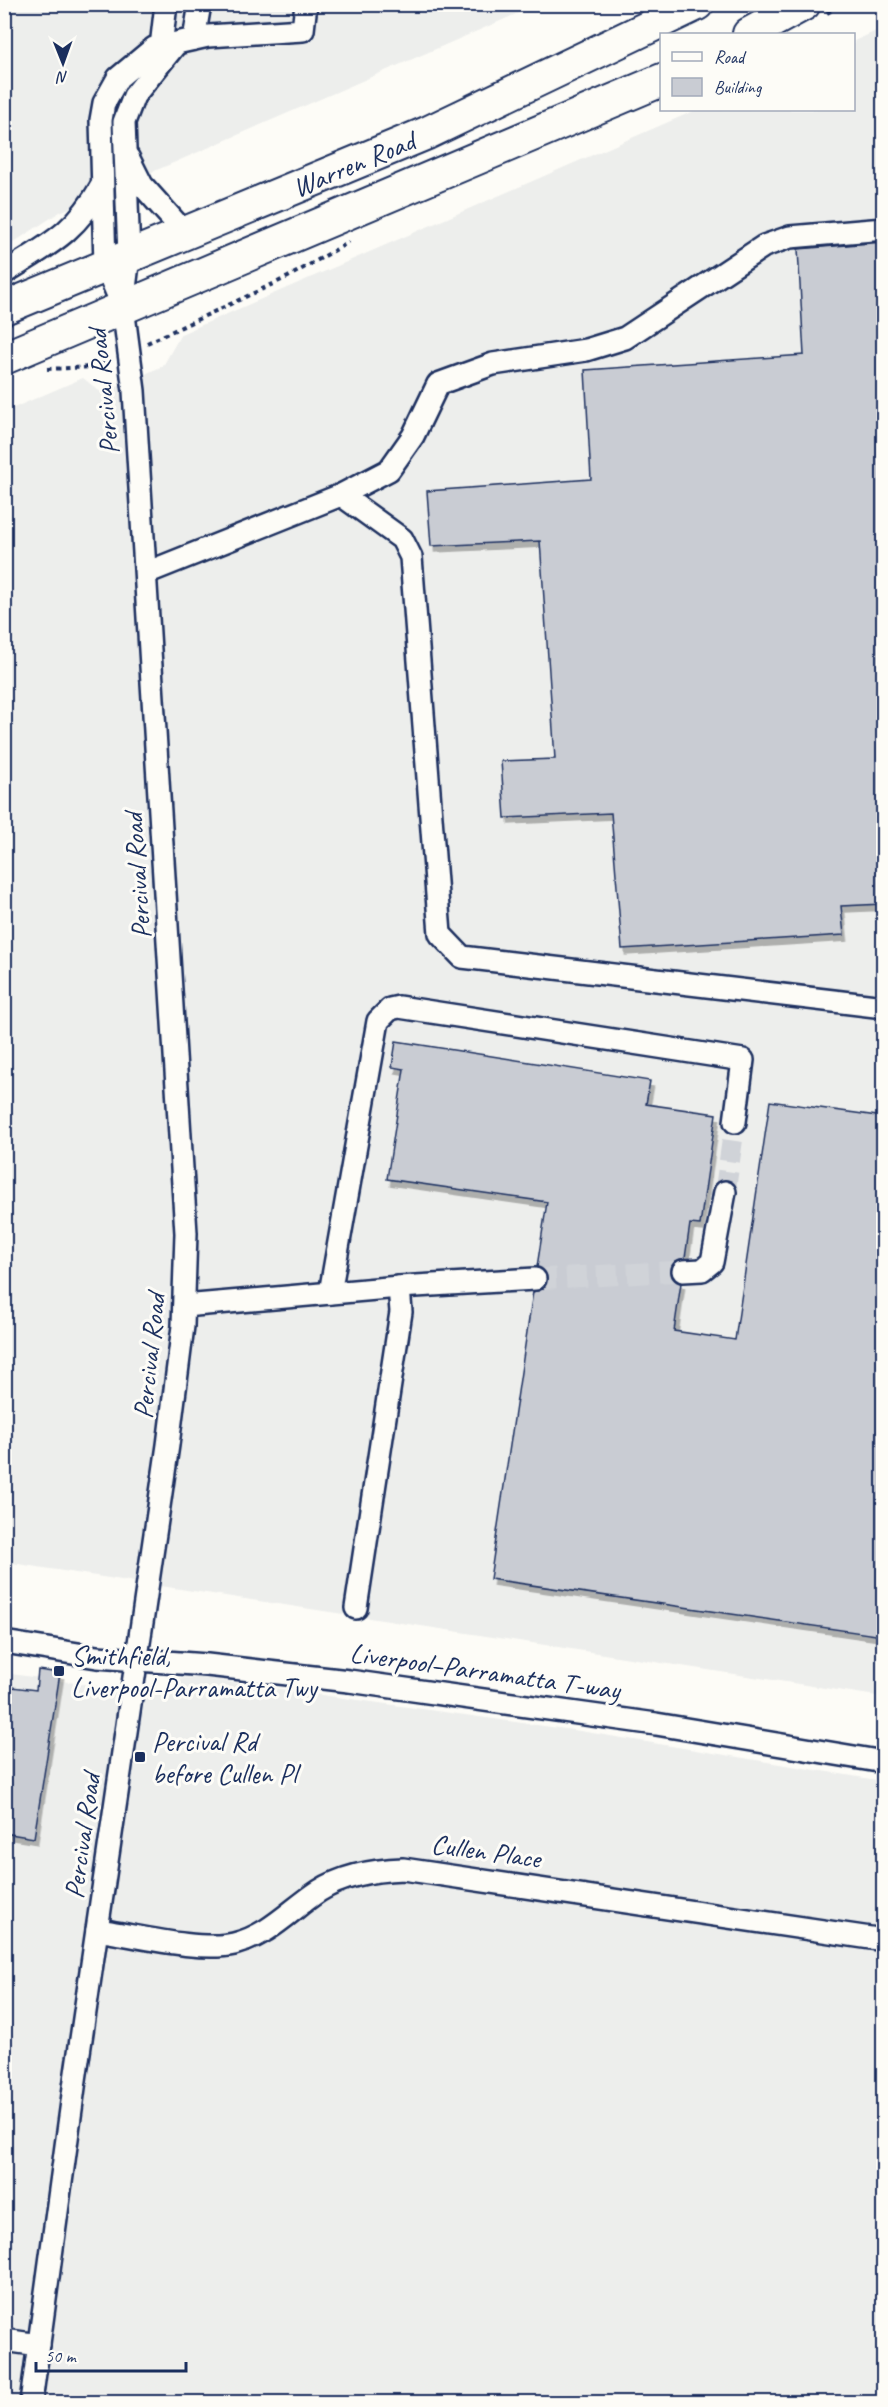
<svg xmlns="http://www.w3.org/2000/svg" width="888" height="2407" viewBox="0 0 888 2407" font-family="Caveat,sans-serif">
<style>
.built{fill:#edeeec}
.building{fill:#c9ccd3;stroke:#1b2f5e;stroke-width:1.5;filter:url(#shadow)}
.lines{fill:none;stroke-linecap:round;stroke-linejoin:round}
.minor-tunnel{stroke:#d0d3d8;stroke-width:21;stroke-dasharray:21 10;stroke-linecap:butt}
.minor-casing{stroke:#1b2f5e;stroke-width:26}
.highway-casing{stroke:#1b2f5e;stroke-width:36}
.path{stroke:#1b2f5e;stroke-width:4;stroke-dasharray:4.5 4.5;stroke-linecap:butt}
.minor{stroke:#fdfcf7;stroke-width:21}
.highway{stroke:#fdfcf7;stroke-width:32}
.poi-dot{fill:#1b2f5e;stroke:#fdfcf7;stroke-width:2}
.labels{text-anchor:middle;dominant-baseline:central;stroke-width:6;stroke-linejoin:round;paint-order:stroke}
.street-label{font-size:28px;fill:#1b2f5e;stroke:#fdfcf7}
.poi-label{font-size:28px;fill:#1b2f5e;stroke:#fdfcf7;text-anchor:start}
</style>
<defs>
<filter id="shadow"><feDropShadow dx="3.5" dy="6" stdDeviation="0" flood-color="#0004"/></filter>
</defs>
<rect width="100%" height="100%" fill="#fdfcf7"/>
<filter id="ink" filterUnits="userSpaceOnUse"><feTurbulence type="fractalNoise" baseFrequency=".0167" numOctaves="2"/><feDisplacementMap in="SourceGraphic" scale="12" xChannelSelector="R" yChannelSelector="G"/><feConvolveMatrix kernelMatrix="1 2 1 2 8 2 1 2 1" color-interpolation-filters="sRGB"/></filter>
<g filter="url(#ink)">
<g class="built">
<path d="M5,5H537L60,212L5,248Z"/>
<path d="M883,28V1697L5,1562L4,412L83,378L102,393L163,366L181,334L696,110H854V41Z"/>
<path d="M4,1673L161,1695L173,1678H201L580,1731L883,1781V2402H5Z"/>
</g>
<g class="building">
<path d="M884,242V904L841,906L844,935L622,949L611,813L505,818L501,761L555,759L540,541L431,546L427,491L591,479L585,370L804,355L798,249Z"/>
<path d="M396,1041L650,1081L646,1104L716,1114L700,1225L690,1224L685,1258L676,1261L670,1271L673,1278L681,1283L674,1331L735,1340L770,1101L884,1117V1496L880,1522H884L882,1636L490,1579L533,1292L542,1289L548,1279L545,1272L537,1267L547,1202L387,1179L404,1069L392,1067Z"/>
<path d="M38,1670L60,1673L34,1838L4,1833V1686L36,1690Z"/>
</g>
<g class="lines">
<g class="minor-tunnel">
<path d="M725,1192L735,1122"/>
<path d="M535,1279L683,1271"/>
</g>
<g class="minor-casing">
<g id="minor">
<path d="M194,39L200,4"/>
<path d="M161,47L166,4"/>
<path d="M128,157L142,185L185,233"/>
<path d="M4,273C50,244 75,233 102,185"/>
<path d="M123,305L129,256L124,122L134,96L176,44"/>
<path d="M341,495L402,539L411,557L440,934L462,957L884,1007"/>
<path d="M146,573L341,495L389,470L413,436L438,384L493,364L586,350L625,338L764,246L790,237L884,229"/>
<path d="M683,1271L702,1270L712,1262L725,1192"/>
<path d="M330,1293L378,1021L390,1009L399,1007L743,1060L735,1122"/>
<path d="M184,1306L399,1287L535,1279"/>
<path d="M356,1608L401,1312L399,1287"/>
<path d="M4,1642L97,1657L207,1665L349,1681L656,1724L884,1762"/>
<path d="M97,1930C134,1935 199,1952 234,1944C270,1935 290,1910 319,1891C344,1875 374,1870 403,1869L884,1940"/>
<path d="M4,2340L39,2345"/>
<path d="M31,2402L75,2080L168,1445L183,1326L186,1233L134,391L123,307L105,265L101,120L104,103L118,78L154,48L208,36L303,30L306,4"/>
</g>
</g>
<g class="highway-casing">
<g id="highway">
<path d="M749,34L804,4"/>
<path id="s1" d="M4,308L427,133L697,4"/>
<path d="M4,358L662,80"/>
</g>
</g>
<g class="path">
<path d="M827,13L842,4"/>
<path d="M147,343L288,277L349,242"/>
<path d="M47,369L94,367L110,359"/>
</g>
<use href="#minor" class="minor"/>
<use href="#highway" class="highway"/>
</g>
</g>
<g class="poi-dot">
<rect x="53" y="1665" width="12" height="12" rx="3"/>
<rect x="134" y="1751" width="12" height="12" rx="3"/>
</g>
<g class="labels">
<g class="street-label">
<text stroke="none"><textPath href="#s1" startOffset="378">Warren Road</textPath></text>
<text transform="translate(103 392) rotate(-96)">Percival Road</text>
<text transform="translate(137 876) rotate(-94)">Percival Road</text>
<text transform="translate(149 1356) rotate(-84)">Percival Road</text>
<text transform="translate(485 1671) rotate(8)">Liverpool–Parramatta T-way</text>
<text transform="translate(82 1836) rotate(-82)">Percival Road</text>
<text transform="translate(486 1851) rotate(8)">Cullen Place</text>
</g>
<g class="poi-label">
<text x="71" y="1655">Smithfield,<tspan x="71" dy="32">Liverpool-Parramatta Twy</tspan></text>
<text x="152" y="1741">Percival Rd<tspan x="152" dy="32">before Cullen Pl</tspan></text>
</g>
</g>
<rect width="888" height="2407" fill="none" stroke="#fdfcf7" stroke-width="24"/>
<rect x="12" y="12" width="864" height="2383" fill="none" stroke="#1b2f5e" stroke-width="2" filter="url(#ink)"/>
<rect x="660" y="33" width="195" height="78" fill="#fdfcf7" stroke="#a3aaba" stroke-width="1.5"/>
<rect x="672" y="52" width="30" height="9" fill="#fdfcf7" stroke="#a3aaba" stroke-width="1.5"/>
<text x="714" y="63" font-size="18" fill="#1b2f5e">Road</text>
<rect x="672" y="78" width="30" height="18" fill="#c9ccd3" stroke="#a3aaba" stroke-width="1.5"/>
<text x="714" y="93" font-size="18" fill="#1b2f5e">Building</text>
<g transform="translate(63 63) rotate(179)" stroke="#fdfcf7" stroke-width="4.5" paint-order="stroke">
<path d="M0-4.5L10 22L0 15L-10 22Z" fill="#1b2f5e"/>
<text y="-9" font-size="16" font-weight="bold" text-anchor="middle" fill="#1b2f5e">N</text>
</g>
<path d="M36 2362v9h150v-9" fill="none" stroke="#1b2f5e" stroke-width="3"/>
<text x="45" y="2362" font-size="18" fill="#1b2f5e" stroke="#fdfcf7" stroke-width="4.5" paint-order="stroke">50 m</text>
</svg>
